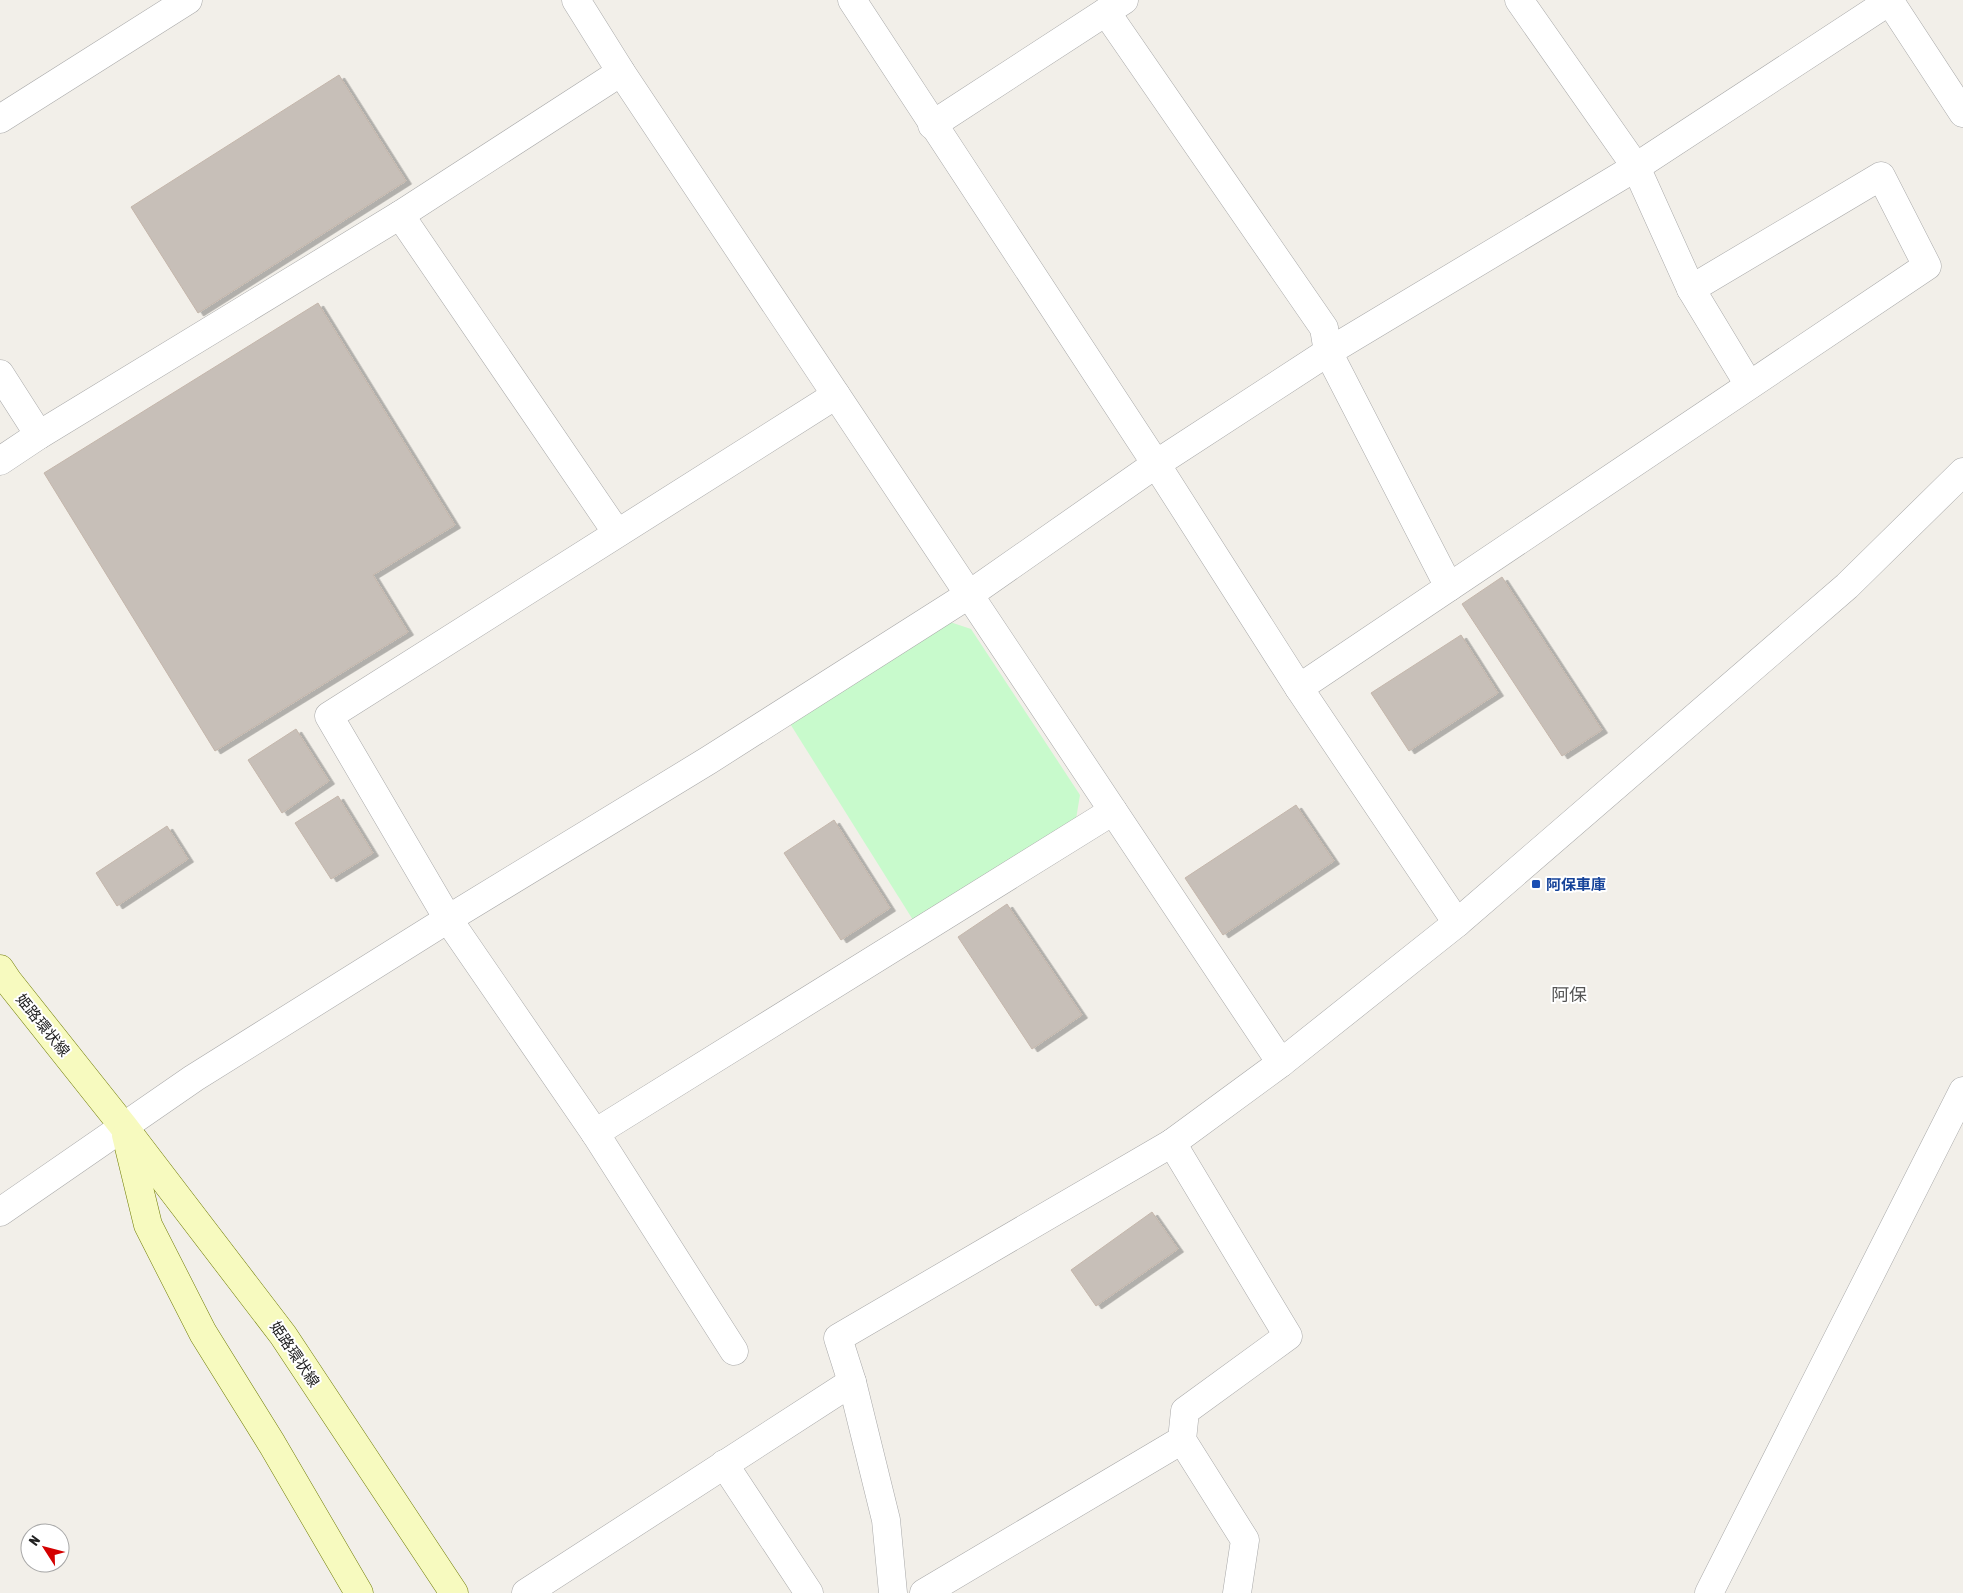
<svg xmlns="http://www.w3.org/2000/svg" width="1963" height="1593" viewBox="0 0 1963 1593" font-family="'Asap Condensed','Noto Sans JP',sans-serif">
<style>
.park{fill:#c8facc}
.building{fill:#c7bfb8;stroke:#c4b6ab;filter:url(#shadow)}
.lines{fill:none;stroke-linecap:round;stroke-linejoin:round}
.minor-casing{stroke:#a9a9a9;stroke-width:29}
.tertiary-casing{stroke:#a9a9a9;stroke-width:29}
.secondary-casing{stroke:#707d05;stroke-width:29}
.minor{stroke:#fff;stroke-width:28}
.tertiary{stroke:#fff;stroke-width:28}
.secondary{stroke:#f7fabf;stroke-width:28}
.transit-dot{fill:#1a4fb4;stroke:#fff;stroke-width:2}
.labels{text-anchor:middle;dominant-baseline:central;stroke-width:4;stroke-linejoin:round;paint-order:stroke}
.transit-label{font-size:15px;font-weight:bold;fill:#164399;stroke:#fff;text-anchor:start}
.street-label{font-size:15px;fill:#222;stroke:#fff}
.quarter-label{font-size:18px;fill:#555;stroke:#fff}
</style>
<defs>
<filter id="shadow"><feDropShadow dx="5.5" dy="3" stdDeviation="0" flood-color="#0004"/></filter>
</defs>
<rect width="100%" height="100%" fill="#f2efe9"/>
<path class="park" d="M950,622L971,629L1080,795L1076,819L913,920L789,722Z"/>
<g class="building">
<path d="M339,75L406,181L198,313L131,207Z"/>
<path d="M318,303L455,525L373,575L408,632L215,751L44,473Z"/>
<path d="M1502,577L1602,730L1562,756L1462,604Z"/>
<path d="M1461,635L1498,693L1409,751L1371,693Z"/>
<path d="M296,729L329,781L282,813L248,760Z"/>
<path d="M338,796L373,853L331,879L295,823Z"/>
<path d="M1296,805L1334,861L1223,935L1185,878Z"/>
<path d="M834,820L890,908L841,940L784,853Z"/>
<path d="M167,826L188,859L117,906L96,873Z"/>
<path d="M1007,904L1082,1015L1032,1049L958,937Z"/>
<path d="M1152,1212L1178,1249L1096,1306L1071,1270Z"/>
</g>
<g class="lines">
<g class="minor-casing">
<g id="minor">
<path d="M576,0L621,72L1281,1063"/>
<path d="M852,0L1156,464L1299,688L1457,923"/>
<path d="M1519,0L1636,167L1691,289L1749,385"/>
<path d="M1889,0L1963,113"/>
<path d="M1106,12L1324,328L1328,352L1449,587"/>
<path d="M0,119L188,0"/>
<path d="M932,125L1124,0"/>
<path d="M400,215L617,533"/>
<path d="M0,374L39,435"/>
<path d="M0,461L39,435L400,215L621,72"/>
<path d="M1299,688L1927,266L1881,176L1691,289"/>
<path d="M595,1133L1113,811"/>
<path d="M1172,1143L1288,1336L1185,1411L1182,1440L1245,1540L1237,1593"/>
<path d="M0,1212L194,1078L448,919L709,760L970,594L1156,464L1328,352L1636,167L1891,0"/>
<path d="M734,1351L595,1133L448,919L329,716L836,395"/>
<path d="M724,1464L809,1593"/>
<path d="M526,1593L852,1382"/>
<path d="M893,1593L886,1520L852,1382L838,1338L1172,1143L1281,1063L1457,923L1847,586L1963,472"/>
<path d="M924,1593L1182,1440"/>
</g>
</g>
<g class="tertiary-casing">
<path id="tertiary" d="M1709,1593L1963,1091"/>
</g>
<g class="secondary-casing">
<g id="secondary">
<path d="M0,969L8,981L124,1127L283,1335L454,1593"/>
<path d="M126,1135L148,1225L203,1333L272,1444L359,1593"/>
</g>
</g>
<use href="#minor" class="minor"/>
<use href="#tertiary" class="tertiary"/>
<use href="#secondary" class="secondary"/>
</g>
<rect class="transit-dot" x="1531" y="879" width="10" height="10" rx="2.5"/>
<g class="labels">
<g class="transit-label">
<text x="1546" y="884">阿保車庫</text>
</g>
<g class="street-label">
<text transform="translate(43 1025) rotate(51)">姫路環状線</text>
<text transform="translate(295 1354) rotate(56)">姫路環状線</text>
</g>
<g class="quarter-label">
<text x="1569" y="994">阿保</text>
</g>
</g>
<g transform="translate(45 1548) rotate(306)"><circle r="24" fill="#ffffff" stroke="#a7a7a7"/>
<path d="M0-4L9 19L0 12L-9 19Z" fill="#d40000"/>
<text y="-8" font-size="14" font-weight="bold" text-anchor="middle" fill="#222222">N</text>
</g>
</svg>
